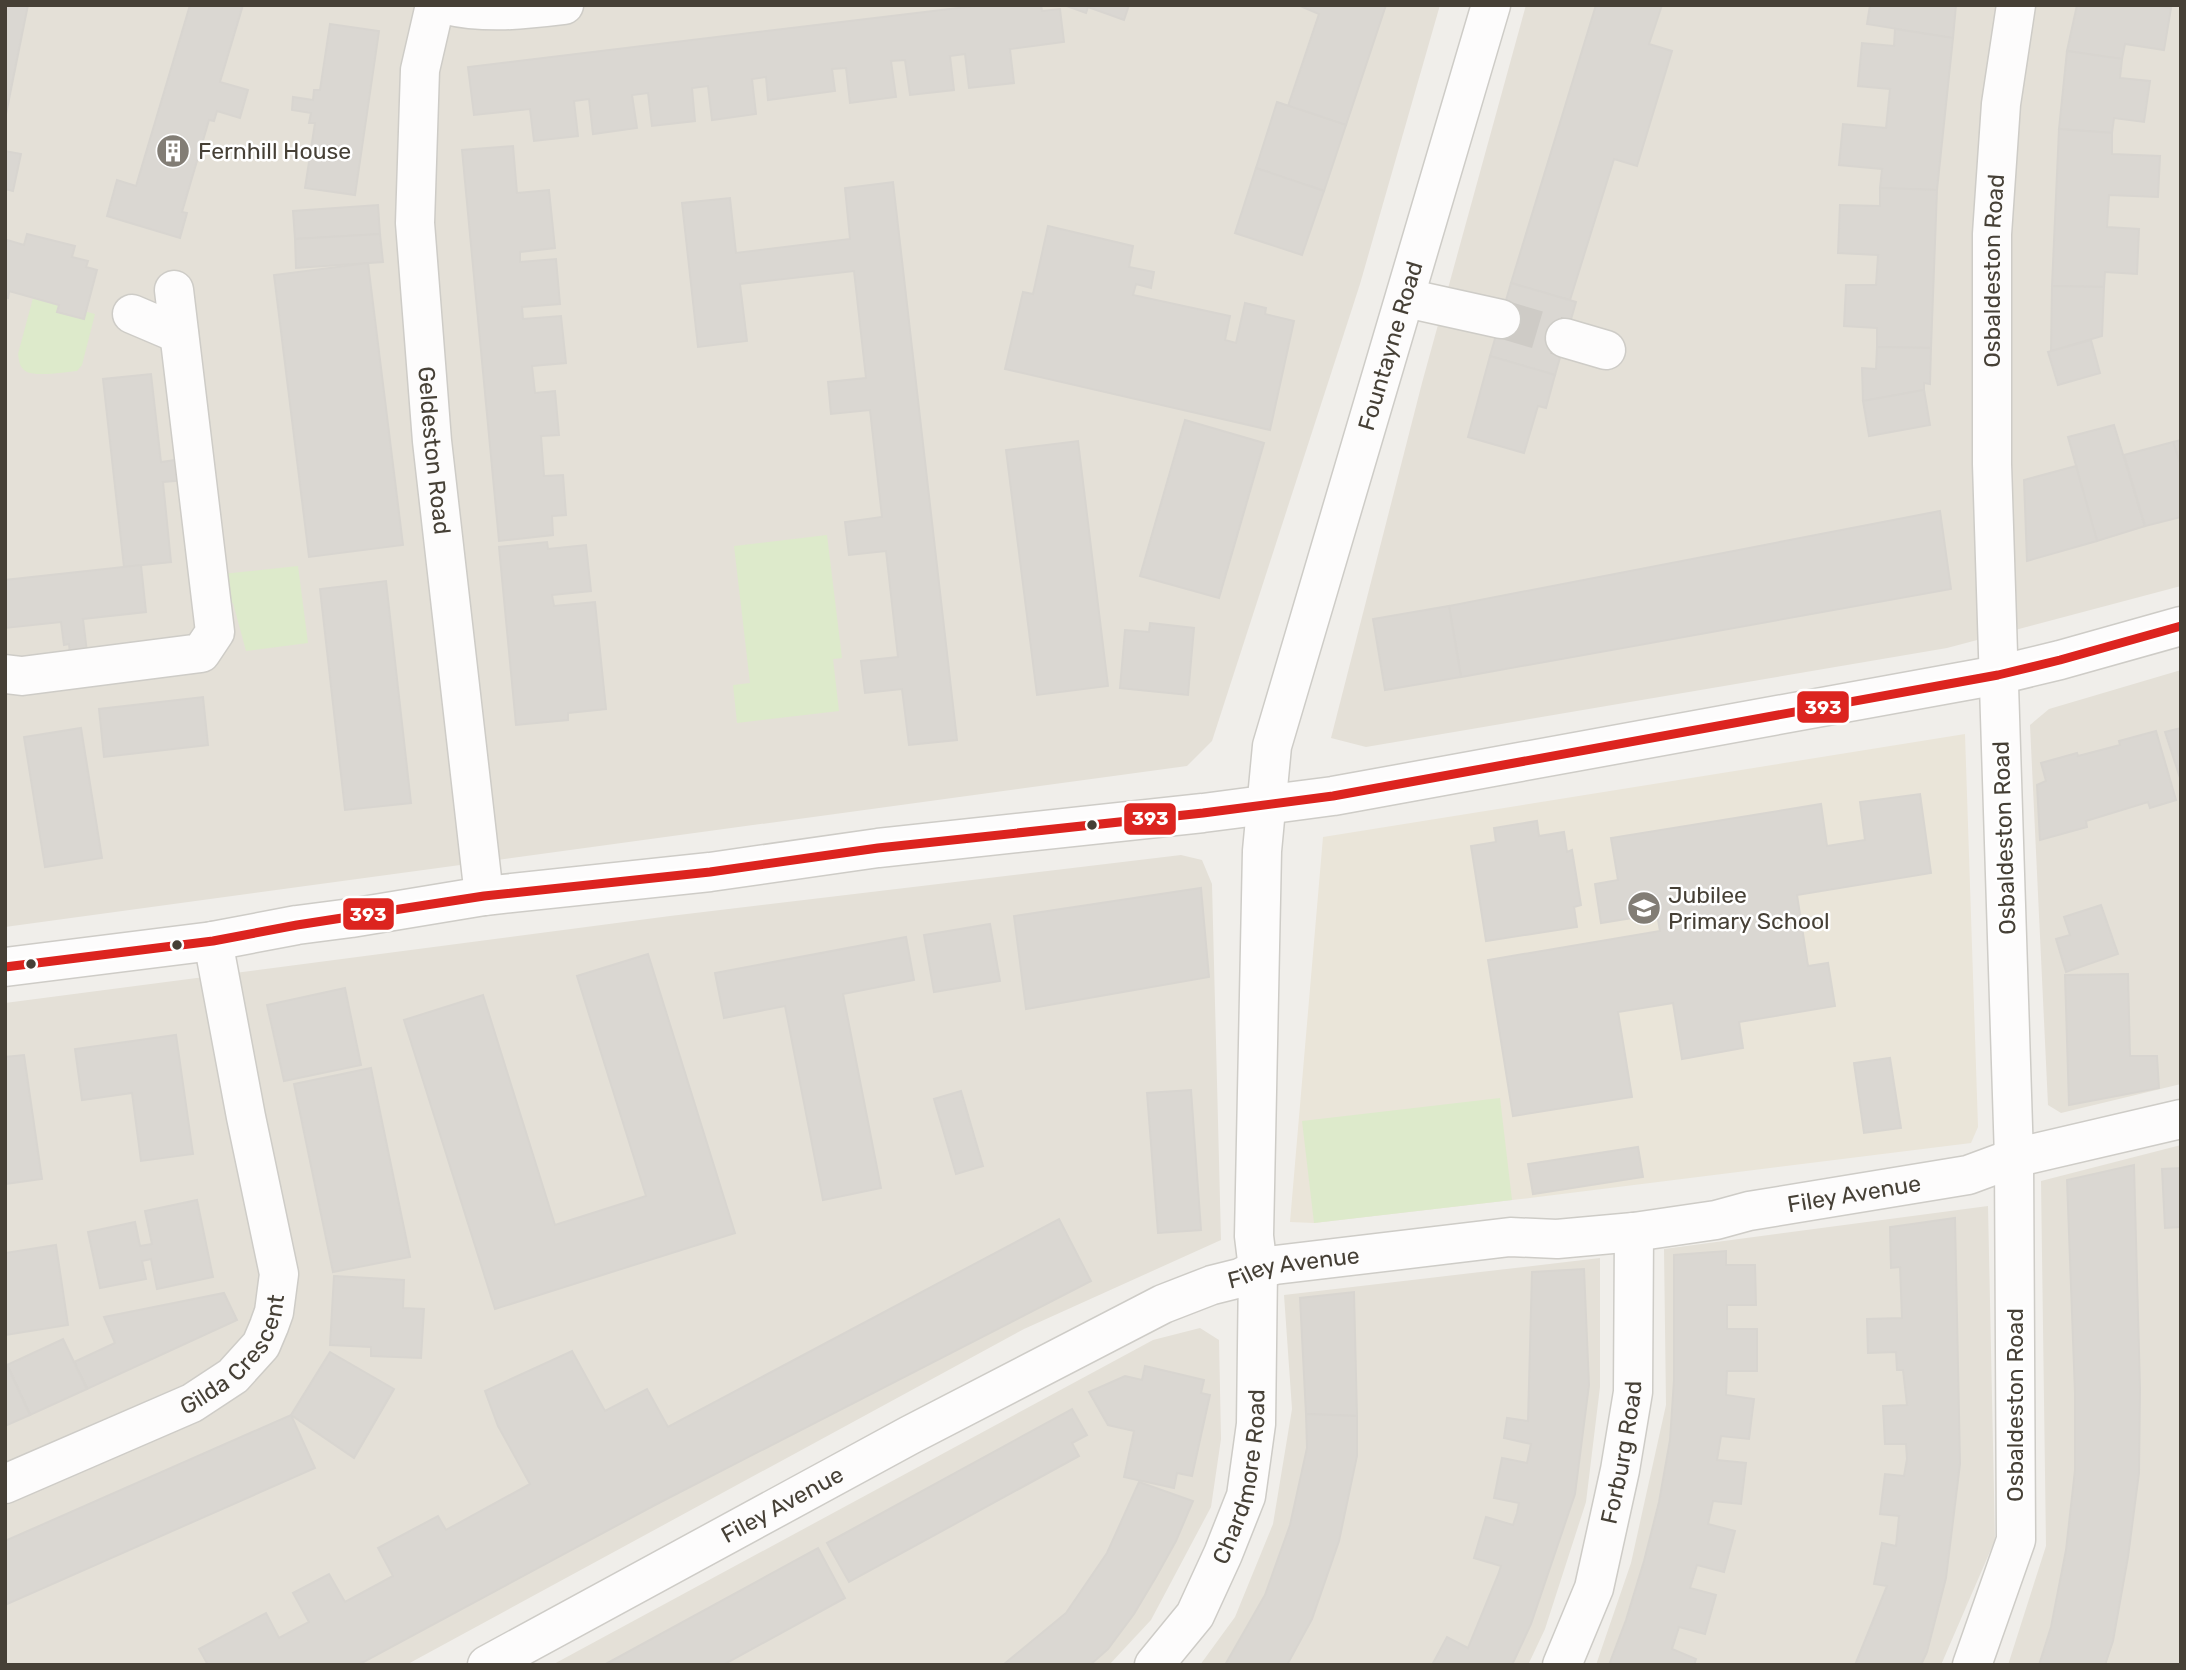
<svg xmlns="http://www.w3.org/2000/svg" width="2186" height="1670" viewBox="0 0 2186 1670" font-family="Rubik,sans-serif">
<style>
.residential{fill:#e4e0d7}
.education{fill:#eae5d9}
.green{fill:#ddeacb}
.building{fill:#dad7d2;stroke:#d8d5d0;stroke-width:2}
.lines{fill:none;stroke-linecap:round;stroke-linejoin:round}
.minor-tunnel{stroke:#cecbc6;stroke-width:38;stroke-dasharray:38 19;stroke-linecap:butt}
.minor-casing{stroke:#ceccc7;stroke-width:41}
.minor{stroke:#fdfcfc;stroke-width:38}
.bus-1-casing{stroke:#fff;stroke-width:14}
.bus-1{stroke:#dc241f;stroke-width:9}
.bus-dot{fill:#464036;stroke:#fff;stroke-width:2.5}
.labels{text-anchor:middle;dominant-baseline:central;stroke-width:5;stroke-linejoin:round;paint-order:stroke}
.poi-label{font-size:23px;fill:#464036;stroke:#fff;text-anchor:start}
.street-label{font-size:23px;fill:#464036;stroke:#fff}
.line-badge{stroke:#fff;stroke-width:2.5}
.badge-label{font-size:19px;text-anchor:middle;font-weight:bold;fill:#fff}
</style>
<rect width="100%" height="100%" fill="#f0eeea"/>
<g class="residential">
<path d="M5,5H1440L1360,284L1212,741L1187,766L5,927Z"/>
<path d="M1526,5H2181V586L1947,648L1366,747L1331,738L1422,383Z"/>
<path d="M2181,670V1084L2061,1113L2048,1105L2030,725L2049,709Z"/>
<path d="M1181,855L1202,860L1212,884L1221,1240L1024,1329L406,1665H5V1003L670,916Z"/>
<path d="M2181,1145V1665H2008L2046,1546L2041,1181Z"/>
<path d="M1988,1206L1995,1540L1941,1665H1596L1631,1563L1666,1405L1664,1249Z"/>
<path d="M1600,1258V1387L1586,1502L1545,1629L1528,1665H1200L1235,1617L1273,1524L1292,1409L1284,1295Z"/>
<path d="M1200,1328L1219,1340L1221,1439L1211,1507L1151,1620L1109,1665H552L1153,1340Z"/>
</g>
<path class="education" d="M1965,734L1978,1127L1971,1143L1521,1199L1314,1223L1290,1222L1323,837Z"/>
<g class="green">
<path d="M33,298L95,314L82,365L77,371C65,372 33,378 24,370C19,366 19,359 18,354Z"/>
<path d="M827,535L842,658L833,659L839,711L737,723L733,685L750,683L734,546Z"/>
<path d="M298,566L308,643L246,651L233,603L226,604L222,574Z"/>
<path d="M1500,1098L1512,1200L1314,1223L1302,1121Z"/>
</g>
<g class="building">
<path d="M5,5H28L5,119Z"/>
<path d="M190,5H243L220,82L248,90L240,118L217,111L214,121L209,120L182,212L187,213L180,238L107,216L117,180L136,186Z"/>
<path d="M983,5H1041L1042,11L1060,9L1064,42L1010,49L1014,83L969,88L965,54L950,56L954,90L910,95L905,60L891,61L896,97L850,103L846,68L832,69L835,91L768,100L766,77L752,79L756,114L712,120L708,86L692,88L695,121L652,126L648,93L632,95L637,128L593,134L589,99L574,101L578,136L534,141L530,109L474,115L468,67Z"/>
<path d="M1064,5H1129L1124,20L1088,7L1086,13Z"/>
<path d="M1298,5H1386L1346,125L1288,106L1319,14Z"/>
<path d="M1596,5H1662L1649,44L1672,51L1637,166L1614,159L1570,300L1511,283Z"/>
<path d="M1870,5H1956L1953,38L1867,24Z"/>
<path d="M2077,5H2152L2171,8L2164,50L2125,44L2122,59L2067,51Z"/>
<path d="M330,24L379,31L355,195L305,188L315,123H309L311,113L292,110L293,97L313,100L314,90H320Z"/>
<path d="M1895,29L1953,38L1937,190L1880,188L1882,169L1839,165L1843,124L1886,128L1890,89L1858,86L1862,43L1894,46Z"/>
<path d="M2067,51L2122,59L2120,78L2150,81L2144,122L2114,118L2112,133L2059,129Z"/>
<path d="M1277,102L1346,125L1324,191L1256,168Z"/>
<path d="M2059,129L2112,133V154L2160,156L2158,197L2109,195L2107,227L2139,229L2137,274L2105,272L2104,287L2052,286Z"/>
<path d="M513,146L517,193L549,190L555,248L520,252V262L556,259L560,304L522,307L523,319L561,316L566,363L532,366L535,393L555,391L559,435L541,436L544,476L563,475L566,515L552,516L553,535L499,541L462,150Z"/>
<path d="M5,151L21,154L13,191L5,189Z"/>
<path d="M1256,168L1324,191L1302,255L1235,233Z"/>
<path d="M893,182L957,740L909,745L902,689L865,693L861,661L898,657L886,551L849,555L845,522L882,517L870,410L831,414L828,382L866,378L854,271L740,284L747,341L698,347L682,203L730,198L736,253L850,239L845,188Z"/>
<path d="M1880,188L1937,190L1931,348L1877,347V328L1844,326L1846,285H1876L1878,255L1838,253L1840,205L1880,206Z"/>
<path d="M378,205L380,234L295,239L293,211Z"/>
<path d="M1048,226L1133,246L1129,267L1154,272L1151,288L1136,284L1133,295L1230,316L1225,340L1236,343L1245,303L1266,308L1265,314L1294,321L1270,430L1005,369L1023,292L1033,294Z"/>
<path d="M27,234L75,246L72,257L88,261L86,267L97,270L84,319L57,312L59,305L9,291L8,298L5,297V246L7,240L24,245Z"/>
<path d="M380,234L383,262L296,268L295,239Z"/>
<path d="M368,263L403,545L309,557L274,275Z"/>
<path d="M1511,283L1576,302L1555,375L1490,356Z"/>
<path d="M2052,286L2104,287L2102,336L2051,351Z"/>
<path d="M2091,340L2100,373L2058,385L2048,352Z"/>
<path d="M1877,347L1931,348L1930,384L1924,383V390L1863,401L1862,368L1876,369Z"/>
<path d="M1490,356L1555,375L1546,408L1538,406L1524,453L1468,437Z"/>
<path d="M151,374L161,462L183,459L186,480L163,482L171,562L124,567L103,379Z"/>
<path d="M1924,390L1930,425L1869,436L1863,401Z"/>
<path d="M1185,420L1264,443L1219,598L1140,576Z"/>
<path d="M2114,425L2145,526L2097,541L2068,437Z"/>
<path d="M2181,440V466L2173,442Z"/>
<path d="M1078,441L1108,686L1037,695L1006,450Z"/>
<path d="M2173,442L2181,466V517L2145,526L2124,455Z"/>
<path d="M2076,466L2097,541L2027,561L2024,480Z"/>
<path d="M1940,511L1951,589L1461,677L1449,606Z"/>
<path d="M547,542L548,549L586,545L591,591L552,595L554,606L595,602L606,709L568,713V720L516,725L499,547Z"/>
<path d="M141,565L146,612L83,619L87,652L70,654L69,644L64,645L61,622L5,628V580Z"/>
<path d="M386,581L411,803L345,810L320,589Z"/>
<path d="M1449,606L1461,677L1385,690L1373,619Z"/>
<path d="M1150,623L1194,628L1188,695L1120,688L1125,630L1149,632Z"/>
<path d="M203,697L208,745L104,757L99,709Z"/>
<path d="M81,728L102,858L45,867L24,737Z"/>
<path d="M2181,728V781L2165,732Z"/>
<path d="M2156,731L2176,800L2150,808L2148,802L2086,821L2087,827L2040,840L2037,785L2046,781L2041,763L2077,753L2078,756L2120,745L2119,741Z"/>
<path d="M1920,794L1931,873L1797,895L1808,966L1828,963L1835,1006L1739,1022L1743,1048L1682,1059L1673,1003L1618,1012L1632,1097L1513,1116L1488,960L1660,931L1657,914L1601,923L1595,884L1618,880L1611,838L1821,804L1827,846L1865,840L1860,802Z"/>
<path d="M1537,821L1539,836L1564,832L1567,852L1572,850L1581,905L1574,907L1577,927L1486,941L1471,846L1496,842L1494,828Z"/>
<path d="M1201,888L1209,977L1026,1009L1014,916Z"/>
<path d="M2101,905L2118,954L2066,972L2056,939L2070,935L2064,917Z"/>
<path d="M990,924L1000,981L934,992L924,935Z"/>
<path d="M906,937L914,980L843,994L881,1188L823,1200L785,1006L724,1018L715,973Z"/>
<path d="M648,954L735,1233L495,1309L404,1020L483,995L555,1225L646,1196L577,976Z"/>
<path d="M2128,974L2130,1056H2157L2159,1088L2069,1105L2065,975Z"/>
<path d="M345,988L361,1065L284,1081L267,1005Z"/>
<path d="M176,1035L193,1154L141,1161L132,1093L82,1100L75,1049Z"/>
<path d="M24,1055L42,1179L5,1184V1057Z"/>
<path d="M1890,1058L1901,1128L1864,1133L1854,1063Z"/>
<path d="M371,1068L410,1257L333,1272L294,1084Z"/>
<path d="M1191,1090L1201,1230L1158,1233L1147,1093Z"/>
<path d="M961,1091L983,1166L956,1174L934,1099Z"/>
<path d="M1638,1147L1643,1177L1533,1194L1528,1164Z"/>
<path d="M2134,1165L2140,1389L2139,1473L2128,1557L2113,1641L2105,1665H2039L2051,1627L2066,1550L2075,1470V1393L2067,1180Z"/>
<path d="M2181,1168V1227L2165,1228L2162,1169Z"/>
<path d="M197,1200L213,1277L157,1289L151,1259L142,1261L146,1279L100,1288L88,1232L135,1222L140,1246L152,1244L145,1211Z"/>
<path d="M1955,1218L1960,1464L1946,1578L1927,1652L1921,1665H1855L1887,1586L1874,1584L1882,1543L1896,1546L1899,1516L1880,1514L1885,1474L1904,1476L1907,1459L1906,1444H1885L1883,1406L1907,1405L1903,1370H1897L1896,1352L1868,1353L1867,1319L1902,1318L1900,1267L1891,1268L1890,1227Z"/>
<path d="M1059,1219L1091,1281L655,1505L358,1665H208L199,1649L266,1613L279,1638L309,1622L293,1593L329,1574L345,1602L393,1576L378,1548L438,1516L446,1530L530,1484L498,1426L485,1391L572,1351L605,1411L647,1389L668,1427Z"/>
<path d="M56,1245L68,1325L5,1335V1253Z"/>
<path d="M1726,1251V1265H1755L1756,1305H1727V1329H1757V1371H1727L1726,1395L1754,1399L1749,1439L1721,1436L1717,1460L1746,1463L1741,1504L1713,1501L1708,1524L1735,1531L1724,1572L1697,1565L1690,1588L1716,1595L1705,1634L1679,1627L1672,1649L1696,1659L1694,1665H1609L1626,1620L1644,1561L1659,1502L1670,1440L1674,1380V1255Z"/>
<path d="M1584,1269L1589,1385L1575,1494L1531,1624L1512,1665H1432L1447,1637L1468,1648L1498,1575L1501,1566L1474,1558L1486,1517L1513,1525L1517,1513L1519,1503L1494,1498L1502,1458L1527,1463L1531,1444L1504,1438L1507,1418L1528,1421L1532,1272Z"/>
<path d="M334,1276L404,1280L403,1308L424,1309L421,1358L371,1356V1347L330,1345Z"/>
<path d="M1354,1292L1357,1416L1306,1414L1300,1298Z"/>
<path d="M224,1293L237,1320L87,1389L74,1362L115,1343L104,1317Z"/>
<path d="M63,1339L87,1389L30,1415L7,1365Z"/>
<path d="M330,1352L394,1389L354,1458L291,1415Z"/>
<path d="M7,1365L30,1415L5,1426V1366Z"/>
<path d="M1145,1366L1204,1380L1201,1393L1210,1395L1192,1476L1177,1473L1174,1488L1124,1477L1134,1431L1108,1425L1089,1392L1125,1376L1142,1380Z"/>
<path d="M1072,1409L1087,1435L1072,1443L1079,1456L849,1582L827,1543Z"/>
<path d="M1306,1414L1357,1416V1456L1339,1541L1312,1619L1287,1665H1225L1265,1595L1290,1525L1307,1448Z"/>
<path d="M291,1415L315,1468L5,1605V1541Z"/>
<path d="M1139,1482L1193,1501L1176,1541L1156,1577L1134,1614L1108,1649L1090,1665H1003L1066,1613L1107,1553Z"/>
<path d="M818,1548L845,1598L723,1665H604Z"/>
</g>
<g class="lines">
<path class="minor-tunnel" d="M1501,319L1565,338"/>
<g class="minor-casing">
<g id="minor">
<path id="s1" d="M435,5L420,70L415,223L432,441L484,896"/>
<path d="M446,5C485,14 524,10 564,5"/>
<path d="M1406,298L1501,319"/>
<path d="M132,314L179,334"/>
<path d="M1565,338L1606,350"/>
<path d="M5,674L22,676L201,653L215,632L174,290"/>
<path d="M5,967L213,941L297,925L351,918L484,896L710,872L878,848L1203,813L1333,796L1998,675L2060,660L2181,626"/>
<path id="s2" d="M5,1484L192,1403L233,1376L261,1345L269,1326L274,1312L279,1274L246,1117L213,941"/>
<path id="s3" d="M487,1665L910,1435L1163,1304L1212,1285L1240,1278L1258,1269L1275,1265L1510,1237L1557,1239L1634,1232L1716,1220L1749,1211L1968,1175L2014,1158L2181,1119"/>
<path id="s4" d="M1154,1665L1195,1615L1223,1554L1246,1496L1256,1424L1258,1269L1254,1236L1262,851L1272,746L1491,5"/>
<path id="s5" d="M1562,1665L1594,1588L1620,1470L1633,1392L1634,1232"/>
<path id="s6" d="M1972,1665L2016,1540L2014,1158L1992,464V234L2001,104L2016,5"/>
</g>
</g>
<use href="#minor" class="minor"/>
<g class="bus-1-casing">
<path id="bus-1" d="M5,967L213,941L297,925L484,896L710,872L878,848L1203,813L1333,796L1998,675L2060,660L2181,626"/>
</g>
<use href="#bus-1" class="bus-1"/>
</g>
<defs>
<g id="building-disc" transform="scale(1.75)"><circle r="9.5" fill="#827d75" stroke="#fff"/><path d="M-4-6H4V6H1V3H-1V6H-4ZM-2.5-4.3h1.7v1.8h-1.7ZM.8-4.3h1.7v1.8H.8ZM-2.5-1h1.7V.8h-1.7ZM.8-1h1.7V.8H.8Z" fill="#fff"/></g>
<g id="school-disc" transform="scale(1.75)"><circle r="9.5" fill="#827d75" stroke="#fff"/><path d="M0-5L7-2L0 1L-7-2ZM-4 1L0 2.5L4 1V4Q0 6-4 4Z" fill="#fff"/></g>
</defs>
<g fill-rule="evenodd">
<use href="#building-disc" x="173" y="151"/>
<use href="#school-disc" x="1644" y="908"/>
</g>
<g class="bus-dot">
<circle cx="1092" cy="825" r="6"/>
<circle cx="177" cy="945" r="6"/>
<circle cx="31" cy="964" r="6"/>
</g>
<g class="labels">
<g class="poi-label">
<text x="198" y="151">Fernhill House</text>
<text x="1668" y="895">Jubilee<tspan x="1668" dy="26">Primary School</tspan></text>
</g>
<g class="street-label">
<text stroke="none"><textPath href="#s6" startOffset="1402">Osbaldeston Road</textPath></text>
<text stroke="none"><textPath href="#s4" startOffset="1363">Fountayne Road</textPath></text>
<text stroke="none"><textPath href="#s1" startOffset="448">Geldeston Road</textPath></text>
<text transform="translate(2004 838) rotate(-92)">Osbaldeston Road</text>
<text stroke="none"><textPath href="#s3" startOffset="1470">Filey Avenue</textPath></text>
<text stroke="none"><textPath href="#s3" startOffset="903">Filey Avenue</textPath></text>
<text stroke="none"><textPath href="#s2" startOffset="270">Gilda Crescent</textPath></text>
<text transform="translate(2015 1405) rotate(-90)">Osbaldeston Road</text>
<text stroke="none"><textPath href="#s5" startOffset="222">Forburg Road</textPath></text>
<text stroke="none"><textPath href="#s4" startOffset="212">Chardmore Road</textPath></text>
<text stroke="none"><textPath href="#s3" startOffset="336">Filey Avenue</textPath></text>
</g>
</g>
<g class="line-badge">
<rect x="1796" y="690" width="54" height="34" rx="7" fill="#dc241f"/>
<rect x="1123" y="802" width="54" height="34" rx="7" fill="#dc241f"/>
<rect x="342" y="897" width="53" height="34" rx="7" fill="#dc241f"/>
</g>
<g class="badge-label">
<text x="1823" y="714">393</text>
<text x="1150" y="825">393</text>
<text x="368" y="921">393</text>
</g>
<rect width="2186" height="1670" fill="none" stroke="#464036" stroke-width="14"/>
</svg>
